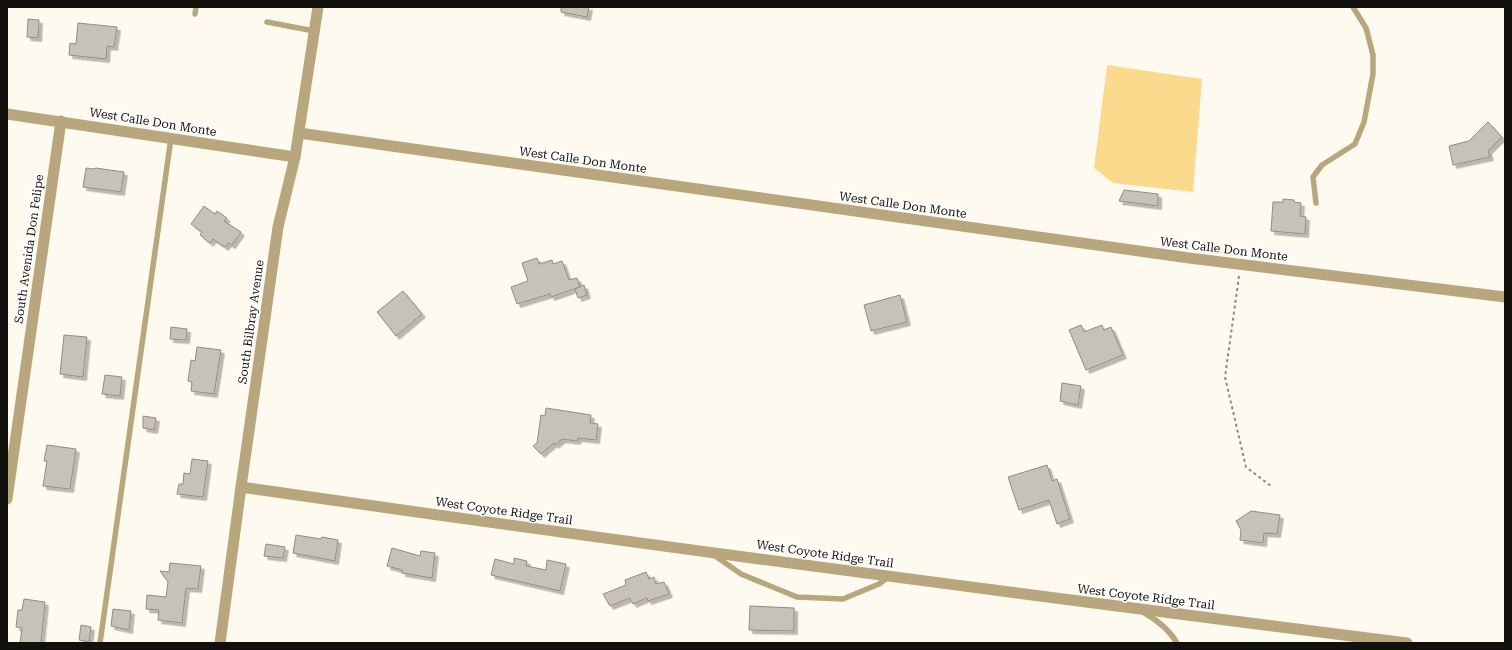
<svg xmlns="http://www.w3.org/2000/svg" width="1512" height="650" viewBox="0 0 1512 650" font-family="'Roboto Serif',serif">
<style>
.green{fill:#fbd98d}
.building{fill:#c7c2b8;stroke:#918c82;filter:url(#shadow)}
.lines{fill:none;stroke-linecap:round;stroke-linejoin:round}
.path{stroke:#8e8a82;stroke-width:2;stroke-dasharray:3 3;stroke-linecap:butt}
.lane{stroke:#b8a67e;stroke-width:5.5}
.street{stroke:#b8a67e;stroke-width:11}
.labels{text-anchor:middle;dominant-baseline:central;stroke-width:3;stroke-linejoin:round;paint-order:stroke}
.street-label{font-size:12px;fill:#13110d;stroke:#fff}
</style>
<defs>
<filter id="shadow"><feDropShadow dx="3.5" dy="3.5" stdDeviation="0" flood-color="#0004"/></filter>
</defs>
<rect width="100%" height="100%" fill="#fffaef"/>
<path class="green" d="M1107,65L1202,79L1193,192L1113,183L1094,168Z"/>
<g class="building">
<path d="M561,7H589L587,17L561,12Z"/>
<path d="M28,19L39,20L38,38L27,37Z"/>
<path d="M78,23L117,27L114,47L107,46L106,59L69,55L70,43L76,44Z"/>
<path d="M1488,122L1502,137L1488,151L1490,157L1453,165L1449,146L1469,141Z"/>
<path d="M86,168L93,169L96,168L124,172L121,192L83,187Z"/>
<path d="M1124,190L1158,194V206L1119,201Z"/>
<path d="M1283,199L1294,200V202L1301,203L1300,216L1306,217L1305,234L1271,231L1273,202H1283Z"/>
<path d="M204,206L215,214L217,211L227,218L224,221L241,232L232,245L228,243L225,247L213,239L210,243L200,235L202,232L191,224Z"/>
<path d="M537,258L539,264L552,260L553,264L562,261L569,280L577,278L580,287L551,297L550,294L517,304L511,287L528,281L522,263Z"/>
<path d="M584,285L587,295L578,298L575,289Z"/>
<path d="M403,291L422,314L396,336L377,312Z"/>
<path d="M900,295L907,322L871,331L864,305Z"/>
<path d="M1081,325L1084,332L1102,325L1104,330L1111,327L1123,355L1086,370L1069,330Z"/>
<path d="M171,327L187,329L186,340L170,339Z"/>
<path d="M64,335L87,337L83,377L60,374Z"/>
<path d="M197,347L221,350L214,394L191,391L192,382L188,381L191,360L195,361Z"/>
<path d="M105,375L122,377L120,396L102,394Z"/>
<path d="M1062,383L1081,386L1078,405L1060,401Z"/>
<path d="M546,408L591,415L590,423L598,424L596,440L578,438L577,441L562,439L555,445L554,443L541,454L533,446L537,443L541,415L545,416Z"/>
<path d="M143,416L156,418L154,430L143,428Z"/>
<path d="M47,445L76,449L70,489L43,486L47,461H44Z"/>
<path d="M192,459L208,461L203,497L177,494L179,484H183L184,473L190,474Z"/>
<path d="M1047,465L1052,481L1057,479L1070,519L1057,524L1049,500L1019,510L1008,477Z"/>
<path d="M1251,511L1280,515L1277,534L1264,533L1263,543L1240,540L1241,530L1236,521Z"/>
<path d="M296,535L321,539L322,537L338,540L335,561L293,553Z"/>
<path d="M266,544L285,547L283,558L264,556Z"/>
<path d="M392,548L420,556L421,551L435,553L432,578L402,573V570L387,566Z"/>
<path d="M514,558L527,561L526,566L546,570L547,560L566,564L560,591L491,575L495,559L514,564Z"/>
<path d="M170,563L201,566L198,589L186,588L182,623L158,620L159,610L146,609L147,595L166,597L168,582L160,571L169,572Z"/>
<path d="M646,572L649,579L654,577L656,584L664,582L669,594L648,601L647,598L633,604L630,598L610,606L603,594L626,585L625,580Z"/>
<path d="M24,599L45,602L41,643H20L22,628L16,627L18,610H22Z"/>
<path d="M750,606L794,608V631L749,630Z"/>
<path d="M113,609L131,611L129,630L111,626Z"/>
<path d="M81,625L91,627L89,642L79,640Z"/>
</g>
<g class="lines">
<path class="path" d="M1239,276L1225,377L1246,467L1271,486"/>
<g class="lane">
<path d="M195,14L196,7"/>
<path d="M267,22L314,31"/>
<path d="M1316,203L1313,177L1322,165L1355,144L1364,122L1373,74V55L1366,28L1353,7"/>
<path d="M714,555L741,574L797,597L843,599L879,584L888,577"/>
<path d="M1143,612C1157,620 1169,629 1177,643"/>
<path d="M100,643L171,138"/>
</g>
<g class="street">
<path d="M7,114L295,157"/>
<path d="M299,133L1189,258L1505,297"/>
<path d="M241,487C629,543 1018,594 1407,643"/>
<path d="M7,499L61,121"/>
<path d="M220,643L241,487L278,227L295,157L318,7"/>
</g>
</g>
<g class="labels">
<g class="street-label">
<text transform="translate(153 122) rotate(9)">West Calle Don Monte</text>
<text transform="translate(583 160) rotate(8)">West Calle Don Monte</text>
<text transform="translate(903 205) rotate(8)">West Calle Don Monte</text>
<text transform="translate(29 249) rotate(-82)">South Avenida Don Felipe</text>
<text transform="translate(1224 249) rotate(7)">West Calle Don Monte</text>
<text transform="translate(251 322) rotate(-82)">South Bilbray Avenue</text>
<text transform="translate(504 511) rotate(8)">West Coyote Ridge Trail</text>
<text transform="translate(825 554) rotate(8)">West Coyote Ridge Trail</text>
<text transform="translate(1146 597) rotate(7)">West Coyote Ridge Trail</text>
</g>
</g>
<rect width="1512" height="650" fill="none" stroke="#13110d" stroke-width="16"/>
</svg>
